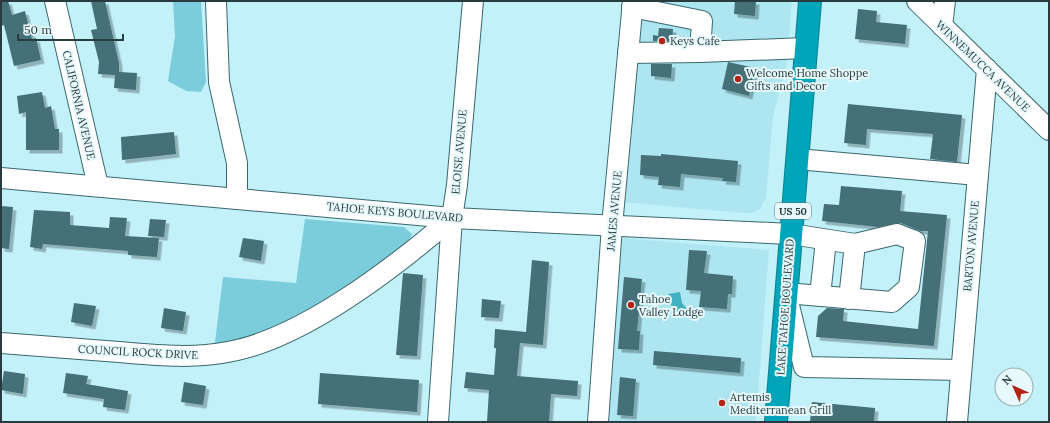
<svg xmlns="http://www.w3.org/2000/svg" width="1050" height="423" viewBox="0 0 1050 423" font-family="Lora,serif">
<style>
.built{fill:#ade6f1}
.green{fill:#7ccddc}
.water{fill:#43b1c3}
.building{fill:#446f77;filter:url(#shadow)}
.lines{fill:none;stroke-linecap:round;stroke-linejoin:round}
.minor-casing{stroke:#3b676f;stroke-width:22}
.highway-casing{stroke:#0e808f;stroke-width:24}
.minor{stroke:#fff;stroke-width:20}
.highway{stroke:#00a5ba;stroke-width:22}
.poi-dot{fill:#b22414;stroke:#e7f9fd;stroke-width:1.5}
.labels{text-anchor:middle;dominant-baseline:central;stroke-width:4;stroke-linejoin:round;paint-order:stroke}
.shield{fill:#e7f9fd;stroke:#627478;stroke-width:1}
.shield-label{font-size:10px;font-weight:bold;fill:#293b3f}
.poi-label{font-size:11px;fill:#293b3f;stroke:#e7f9fd;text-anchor:start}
.street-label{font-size:11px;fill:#293b3f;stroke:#e7f9fd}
</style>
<defs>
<filter id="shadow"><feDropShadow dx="3.5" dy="3.5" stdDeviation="0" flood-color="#0004"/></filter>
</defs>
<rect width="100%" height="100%" fill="#c3f1fa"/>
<g class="built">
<path d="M638,1H792L787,62L773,117L766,198L760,209L753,213H744L620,202Z"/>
<path d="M622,238L769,250L756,422H607Z"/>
</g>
<g class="green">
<path d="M173,1H201L206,82L201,92L186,91L168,81L175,36Z"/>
<path d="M305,219L404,227L412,234C410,250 314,311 295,320C270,333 241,340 214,350L223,277L296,283Z"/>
</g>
<path class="water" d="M680,292L682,303L690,312L682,318L671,305L668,294Z"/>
<g class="building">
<path d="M1,1H8L12,15L25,11L32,39L36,38L41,60L14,66L4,25L1,26Z"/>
<path d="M91,1H105L119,63V72L137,73L136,90L114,88L115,75L98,74L99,62L91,30L97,29Z"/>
<path d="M735,1H756L755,16L734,14Z"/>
<path d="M858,9L877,11L876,22L907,25L905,44L855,39Z"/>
<path d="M659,28L673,29L672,41H653V35L658,36Z"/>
<path d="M728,62L755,68L749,96L722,89Z"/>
<path d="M651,64H672L671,78L651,76Z"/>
<path d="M42,92L45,108L51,106L55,129H59V150H26V112L19,114L17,96Z"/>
<path d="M848,104L962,115L957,162L930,159L933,134L867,129L866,145L844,143Z"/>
<path d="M174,132L176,154L122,160L121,137Z"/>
<path d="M661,154L738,161L736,182L722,181L723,178L681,174L680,187L658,185L659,177L640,175L641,155L661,156Z"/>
<path d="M841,186L902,191L900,211L947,215L934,346L816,337L818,316L827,308L844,309L843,321L918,329L928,231H920L901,223L878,227L822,221L824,204L839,205Z"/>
<path d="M1,206L13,207L9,249L1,248Z"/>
<path d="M34,210L70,212V225L109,228L110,217L127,218L125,236L159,238L157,257L128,255V251L43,244L42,249L30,247Z"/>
<path d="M150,219L166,220L164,237L148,236Z"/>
<path d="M243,238L264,241L261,261L239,257Z"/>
<path d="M689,250L707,251L704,273L733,276L732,294H728L727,309L699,307L701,291L686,290Z"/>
<path d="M532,260L549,262L543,345L520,343L517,376L578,381L577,396L551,394L549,422H487L489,390L464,388L466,372L494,375L496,348H494L495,329L526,332Z"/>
<path d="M403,273L423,275L417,356L396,355Z"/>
<path d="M624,277L642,279L637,331H640L639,350L618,349Z"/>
<path d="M482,299L501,301L499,318L481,317Z"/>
<path d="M74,303L96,306L92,326L71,322Z"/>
<path d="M164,308L186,312L183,331L161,328Z"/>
<path d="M654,351L741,358L740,373L653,365Z"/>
<path d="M4,371L25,374L23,394L1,390Z"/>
<path d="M66,373L88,376L86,384L128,391L125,410L103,407L104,399L63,393Z"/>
<path d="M320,373L419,380L417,412L318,404Z"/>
<path d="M620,377L636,379L633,416L617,415Z"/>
<path d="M184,382L206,386L203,405L181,402Z"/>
<path d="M812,402L875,408L874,422H810Z"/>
</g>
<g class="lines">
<g class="minor-casing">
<g id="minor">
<path d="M55,1L98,186"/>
<path d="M216,1L219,82L237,163V199"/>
<path d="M917,1L1049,130"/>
<path d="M632,7L702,21L700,52L806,48"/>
<path d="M942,26L945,1"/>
<path d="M628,53L700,52"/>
<path d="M797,159L978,175"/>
<path d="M1,178L452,218L791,234L855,244L849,299"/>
<path d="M855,244L897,234L915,241L909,287L892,302L786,293L804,367L961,370"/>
<path d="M820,296L826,240"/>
<path d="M1,343C40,346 80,349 119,352C155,355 192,359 228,352C302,339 395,267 452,218"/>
<path d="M438,422L452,218L457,185L473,1"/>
<path d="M598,422L612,226L633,1"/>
<path d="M957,422L987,69"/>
</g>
</g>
<g class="highway-casing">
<path id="highway" d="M776,422L810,1"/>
</g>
<use href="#minor" class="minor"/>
<use href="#highway" class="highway"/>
</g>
<g class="poi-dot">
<circle cx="662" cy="41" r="4"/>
<circle cx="738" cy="79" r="4"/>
<circle cx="631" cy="305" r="4"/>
<circle cx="722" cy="403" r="4"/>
</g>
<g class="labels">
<rect class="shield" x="775" y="203" width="36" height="16" rx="3"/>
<g class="shield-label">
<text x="793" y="211">US 50</text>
</g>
<g class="poi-label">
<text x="670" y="41">Keys Cafe</text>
<text x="746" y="73">Welcome Home Shoppe<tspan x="746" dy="13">Gifts and Decor</tspan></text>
<text x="639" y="299">Tahoe<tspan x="639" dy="13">Valley Lodge</tspan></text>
<text x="730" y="397">Artemis<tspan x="730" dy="13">Mediterranean Grill</tspan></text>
</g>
<g class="street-label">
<text transform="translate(983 66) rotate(44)">WINNEMUCCA AVENUE</text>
<text transform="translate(79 105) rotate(77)">CALIFORNIA AVENUE</text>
<text transform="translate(459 152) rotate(-85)">ELOISE AVENUE</text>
<text transform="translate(614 211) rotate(-85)">JAMES AVENUE</text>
<text transform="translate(395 212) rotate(5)">TAHOE KEYS BOULEVARD</text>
<text transform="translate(971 246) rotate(-85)">BARTON AVENUE</text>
<text transform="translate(785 307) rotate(-86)">LAKE TAHOE BOULEVARD</text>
<text transform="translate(138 352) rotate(3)">COUNCIL ROCK DRIVE</text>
</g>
</g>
<rect width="1050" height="423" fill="none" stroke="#293b3f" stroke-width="4"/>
<g transform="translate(1014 387) rotate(315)"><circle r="19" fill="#e7f9fd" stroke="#9badb1"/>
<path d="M0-3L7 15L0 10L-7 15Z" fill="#b22414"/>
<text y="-6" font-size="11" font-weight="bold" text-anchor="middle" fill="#293b3f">N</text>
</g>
<path d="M18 34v6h105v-6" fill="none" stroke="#293b3f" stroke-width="2"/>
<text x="24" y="34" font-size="12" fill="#293b3f" stroke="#e7f9fd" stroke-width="3" paint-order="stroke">50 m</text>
</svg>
